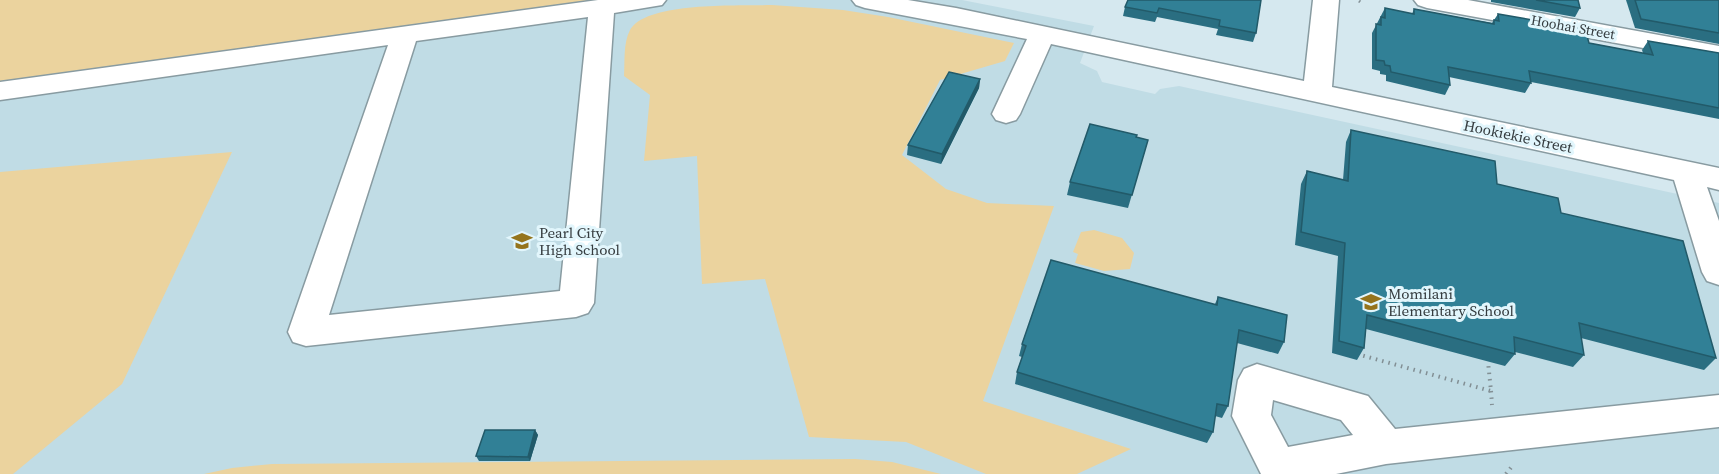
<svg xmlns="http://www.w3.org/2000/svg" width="1719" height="474" viewBox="0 0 1719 474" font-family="'Source Serif 4',serif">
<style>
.built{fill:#c0dce5}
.green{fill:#ebd39e}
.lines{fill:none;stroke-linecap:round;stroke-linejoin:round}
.minor-casing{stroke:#889ba1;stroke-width:3}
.path-far1{stroke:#828f94;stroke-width:3;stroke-dasharray:1.5 4;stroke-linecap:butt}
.path{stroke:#828f94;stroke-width:4;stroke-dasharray:1.5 5;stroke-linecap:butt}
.minor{fill:#fff;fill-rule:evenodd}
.wall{fill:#2a6e81}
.shaded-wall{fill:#225a69}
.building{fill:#318096;stroke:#225a69;stroke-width:1.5}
.labels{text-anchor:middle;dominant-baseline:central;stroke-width:6;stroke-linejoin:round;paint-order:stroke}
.far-street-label{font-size:14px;fill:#353c3f;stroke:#e2f6fc}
.street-label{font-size:15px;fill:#353c3f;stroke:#e2f6fc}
.poi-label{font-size:15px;fill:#353c3f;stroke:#e2f6fc;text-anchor:start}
</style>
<rect width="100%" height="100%" fill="#d5e8ef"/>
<path class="built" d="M601,0H962L1094,26L1080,63L1097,71L1102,82L1155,94L1160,89L1179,86L1719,203V474H0V82Z"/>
<g class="green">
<path d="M0,0H601L0,82Z"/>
<path d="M772,5L843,10L888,17L1014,43L1005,61L940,80L902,155L946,189L987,203L1054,206L983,401L1131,449L1077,474H986L906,442L809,437L765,279L702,284L697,156L644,161L650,95L624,76C625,62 623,43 630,30C646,1 741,6 772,5Z"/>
<path d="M232,152L122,384L13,474H0V172Z"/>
<path d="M1094,230L1122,238L1134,253L1130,269L1104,271L1075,263L1078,254L1073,252L1081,232Z"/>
<path d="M855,459L892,462L941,474H204L232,468L272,464Z"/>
</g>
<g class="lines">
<g class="minor-casing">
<g id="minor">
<path d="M598,0H666L662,5L614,13L594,303L588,313L576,317L306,346L293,342L288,332L388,45L0,100V82ZM588,17L560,291L329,315L416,41Z"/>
<path d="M852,0H908L956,8L1304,81L1313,0H1339L1332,87L1719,168V190L1707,187L1719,221V285L1707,281L1702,272L1674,180L1051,44L1020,114L1016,120L1006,123L996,120L992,114L1027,39L865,8L856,5Z"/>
<path d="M1414,0H1468L1719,46V62L1427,8L1418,5Z"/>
<path d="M1257,364L1368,396L1395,429L1719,395V427L1386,464L1336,474H1261L1232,416L1238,380L1244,369ZM1273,400L1341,420L1353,435L1288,447L1271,415Z"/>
</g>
</g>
<path class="path-far1" d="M1359,1L1363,4"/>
<g class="path">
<path d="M1357,354L1491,391L1488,362"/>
<path d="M1491,391L1492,405"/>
<path d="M1506,474L1513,465"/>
</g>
<use href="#minor" class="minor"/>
</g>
<g class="wall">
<path d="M1261,0L1256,33L1253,42L1216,35L1218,29L1157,17L1155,22L1123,16L1125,7Z"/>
<path d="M1491,0H1578L1580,8L1575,17L1491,2Z"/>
<path d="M1626,0H1719V44L1635,28Z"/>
<path d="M1385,8L1412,14L1414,9L1492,23L1498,14L1589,43L1643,53L1642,50L1648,41L1719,53V119L1531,82V83L1525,93L1449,77L1450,85L1445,95L1386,81V75L1380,74V71L1372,69V33Z"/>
<path d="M980,79L979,88L941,164L907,155L908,145Z"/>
<path d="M1351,130L1497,184L1561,213L1716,358L1704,370L1581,338L1584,355L1573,367L1515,352V354L1505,366L1366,329L1364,348L1357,360L1332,353L1338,256L1295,245L1301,184L1307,171L1343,180L1346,142Z"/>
<path d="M1136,137L1148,140L1128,208L1067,195L1070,182Z"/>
<path d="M1218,297L1284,342L1278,354L1237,343L1228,406L1222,418L1215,416L1213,432L1207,443L1015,384L1017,372L1022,357L1019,356L1022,344L1215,304Z"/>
<path d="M535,430L538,435L530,461H479L476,456Z"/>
</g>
<g class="shaded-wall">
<path d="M980,79L979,88L941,164L942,154Z"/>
<path d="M535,430L538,435L530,461L528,457Z"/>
</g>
<g class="building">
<path d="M1128,0H1261L1256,33L1219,26L1220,20L1159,8L1157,13L1125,7Z"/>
<path d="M1536,0H1578L1580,8Z"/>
<path d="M1635,0H1719V33L1641,19Z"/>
<path d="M1385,8L1414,14V9L1494,24V20L1499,21L1498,14L1585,29L1589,43L1653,55L1648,41L1719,53V108L1529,71L1531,83L1448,67L1450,85L1391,72L1390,66L1385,65L1384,61L1376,60V24L1381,25V17L1385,18Z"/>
<path d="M949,72L980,79L942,154L908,145Z"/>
<path d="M1090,124L1137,135L1136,137L1148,140L1132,195L1070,182Z"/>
<path d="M1351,130L1495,161L1497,184L1558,198L1561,213L1683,241L1716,358L1579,323L1584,355L1514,337L1515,354L1367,315L1364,348L1339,341L1345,243L1301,232L1307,171L1348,181Z"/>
<path d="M1051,260L1217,305L1218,297L1287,315L1284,342L1239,330L1228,406L1217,404L1213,432L1017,372L1026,346L1022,344Z"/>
<path d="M485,430H535L528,457L476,456Z"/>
</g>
<defs>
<g id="school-bare" transform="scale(1.62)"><path d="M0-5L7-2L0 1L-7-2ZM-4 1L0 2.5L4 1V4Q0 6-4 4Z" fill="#95741c" stroke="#e2f6fc" stroke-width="2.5" paint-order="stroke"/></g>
</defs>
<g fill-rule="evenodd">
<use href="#school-bare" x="522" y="241"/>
<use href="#school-bare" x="1371" y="302"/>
</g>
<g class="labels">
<g class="far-street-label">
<text transform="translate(1573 27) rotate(10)">Hoohai Street</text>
</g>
<g class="street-label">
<text transform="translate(1518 136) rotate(12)">Hookiekie Street</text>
</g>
<g class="poi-label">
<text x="539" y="232">Pearl City<tspan x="539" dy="17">High School</tspan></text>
<text x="1388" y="293">Momilani<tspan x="1388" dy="17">Elementary School</tspan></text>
</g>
</g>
</svg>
